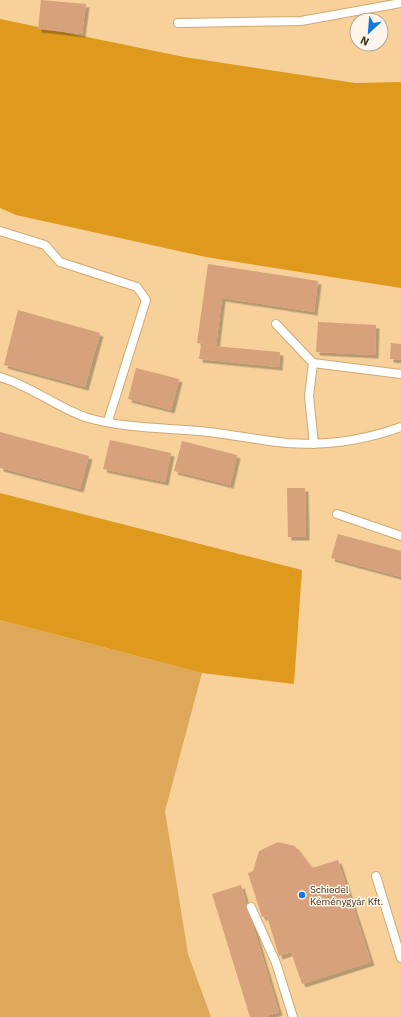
<svg xmlns="http://www.w3.org/2000/svg" width="401" height="1017" viewBox="0 0 401 1017" font-family="'IBM Plex Sans',sans-serif">
<style>
.green{fill:#dea85a}
.forest{fill:#df9a1e}
.building{fill:#d7a17c;filter:url(#shadow)}
.lines{fill:none;stroke-linecap:round;stroke-linejoin:round}
.lane-casing{stroke:#cfa975;stroke-width:10}
.lane{stroke:#fff;stroke-width:8}
.poi-dot{fill:#1578e0;stroke:#fef6ec;stroke-width:1.5}
.labels{text-anchor:middle;dominant-baseline:central;stroke-width:3;stroke-linejoin:round;paint-order:stroke}
.poi-label{font-size:10px;fill:#42331d;stroke:#fef6ec;text-anchor:start}
</style>
<defs>
<filter id="shadow"><feDropShadow dx="3.5" dy="3.5" stdDeviation="0" flood-color="#0004"/></filter>
</defs>
<rect width="100%" height="100%" fill="#f7d09a"/>
<path class="green" d="M0,620L202,673L165,811L188,954L211,1017H0Z"/>
<g class="forest">
<path d="M0,19L184,57L355,83L401,82V288L206,257L16,215L0,208Z"/>
<path d="M0,493L302,570L294,684L202,673L0,620Z"/>
</g>
<g class="building">
<path d="M41,0L86,4L82,34L38,29Z"/>
<path d="M208,264L318,281L314,312L222,298L216,346L197,343Z"/>
<path d="M18,310L100,333L85,387L4,365Z"/>
<path d="M318,322L376,325L375,355L316,352Z"/>
<path d="M391,343L401,344V360L390,359Z"/>
<path d="M201,345L280,352L279,367L199,359Z"/>
<path d="M136,368L179,379L171,410L128,399Z"/>
<path d="M0,432L89,456L80,489L0,468Z"/>
<path d="M110,440L171,453L165,482L103,469Z"/>
<path d="M182,441L237,455L230,485L174,471Z"/>
<path d="M287,488H305L306,537H288Z"/>
<path d="M338,534L401,551V577L331,558Z"/>
<path d="M278,842L295,846L312,868L338,860L371,962L302,984L291,952L279,956L267,916L262,917L248,873L253,871L259,851Z"/>
<path d="M241,885L279,1012L263,1017H250L212,894Z"/>
</g>
<g class="lines">
<g class="lane-casing">
<g id="lane">
<path d="M178,23L301,21L401,3"/>
<path d="M0,231L45,245L60,262L137,287L146,300L108,421"/>
<path d="M276,324L313,363L309,396L314,444"/>
<path d="M313,363L401,374"/>
<path d="M0,377C32,386 57,408 88,418C124,428 163,428 200,431C229,434 258,440 287,443C326,446 365,440 401,427"/>
<path d="M337,514L401,536"/>
<path d="M376,876L401,958"/>
<path d="M251,907L276,963L293,1017"/>
</g>
</g>
<use href="#lane" class="lane"/>
</g>
<circle class="poi-dot" cx="302" cy="895" r="4"/>
<g class="labels">
<g class="poi-label">
<text x="310" y="889">Schiedel<tspan x="310" dy="12">Kéménygyár Kft.</tspan></text>
</g>
</g>
<g transform="translate(369 32) rotate(206)"><circle r="19" fill="#fef6ec" stroke="#b3a899"/>
<path d="M0-3L7 15L0 10L-7 15Z" fill="#1578e0"/>
<text y="-6" font-size="11" font-weight="bold" text-anchor="middle" fill="#42331d">N</text>
</g>
</svg>
